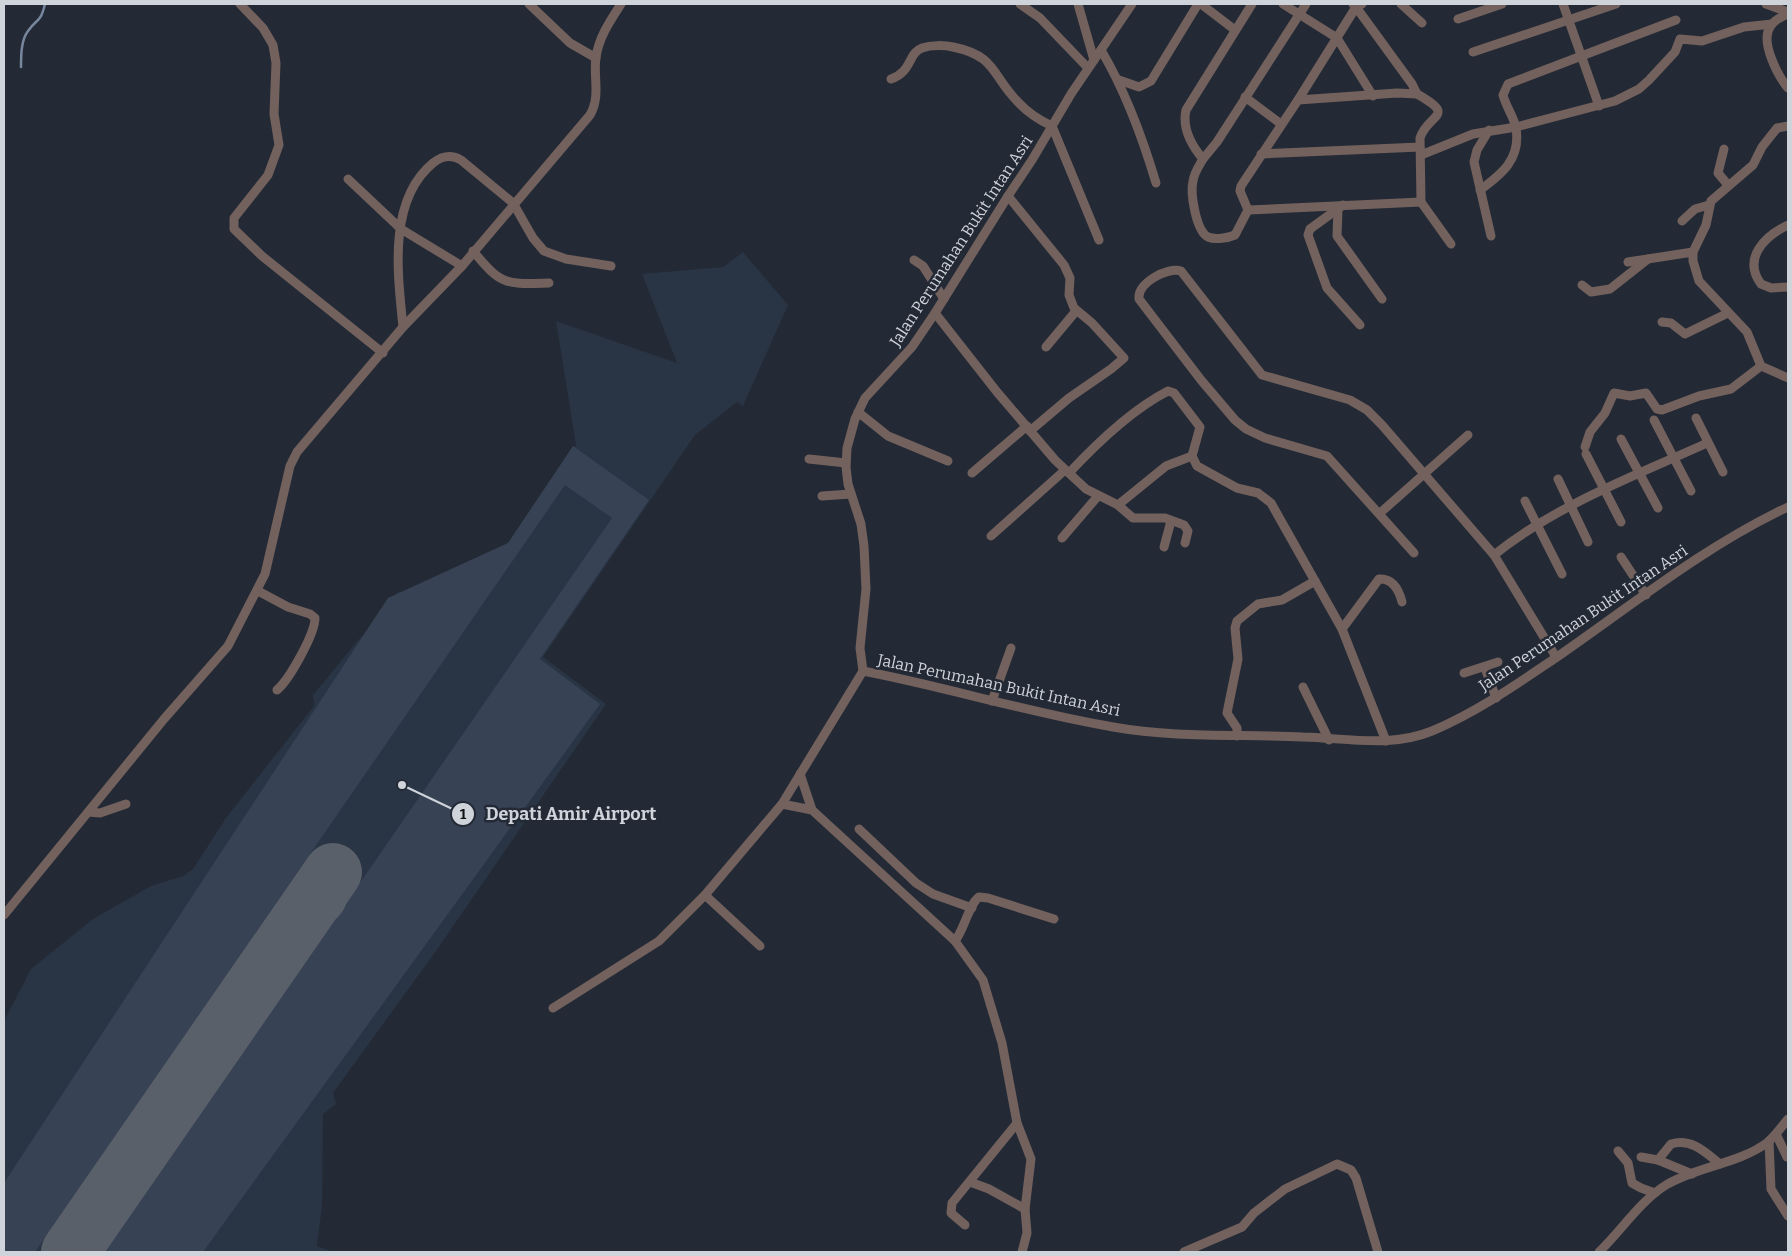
<svg xmlns="http://www.w3.org/2000/svg" width="1792" height="1256" viewBox="0 0 1792 1256" font-family="Bitter,serif">
<style>
.built{fill:#293444}
.green{fill:#374355}
.lines{fill:none;stroke-linecap:round;stroke-linejoin:round}
.stream{stroke:#77869d;stroke-width:2.5}
.taxiway{stroke:#5a606a;stroke-width:22}
.runway{stroke:#5a606a;stroke-width:58}
.minor{stroke:#73615d;stroke-width:9}
.labels{text-anchor:middle;dominant-baseline:central;stroke-width:5;stroke-linejoin:round;paint-order:stroke}
.street-label{font-size:16px;fill:#cfd4db;stroke:#232a35}
.leader{fill:none;stroke:#cfd4db;stroke-width:2}
.callout-dot{fill:#cfd4db;stroke:#232a35;stroke-width:2}
.mark-label{font-size:15px;text-anchor:middle;font-weight:bold;fill:#111}
.callout-label{font-size:18px;text-anchor:middle;font-weight:bold;fill:#cfd4db;stroke:#232a35;stroke-width:5;stroke-linejoin:round;paint-order:stroke}
</style>
<rect width="100%" height="100%" fill="#232a35"/>
<path class="built" d="M743,252L788,305L743,406L737,402L695,435L543,657L606,704L436,951L333,1093L336,1104L323,1114L322,1205L317,1246L333,1252H4V1021L31,969L93,919L151,886L183,876L193,869L226,818L314,706L313,695L398,592L401,593L509,543L576,445L556,321L677,363L642,274L723,267Z"/>
<path class="green" d="M573,446L649,500L540,659L600,704L203,1252H105L612,518L565,485L35,1252H4V1183L388,598L508,543Z"/>
<g class="lines">
<path class="stream" d="M21,67C21,56 21,40 28,31C38,17 40,24 45,4"/>
<path class="taxiway" d="M283,944L307,882L318,876L328,879L337,890C338,913 318,916 302,924C297,927 293,932 289,935"/>
<path class="runway" d="M70,1252L333,872"/>
<g class="minor">
<path d="M240,4L263,28L273,45L276,63L274,114L279,145L268,175L234,218V229L262,256L383,353"/>
<path d="M529,4L570,43L596,58"/>
<path d="M1020,4L1040,18L1088,68"/>
<path d="M1078,4L1094,60"/>
<path d="M1132,4L1071,94L1032,160L1008,196L935,313L912,347L865,398L855,419L847,448L846,467L848,484L861,524L864,546L866,589L860,648L863,671C947,687 1029,713 1113,727C1175,738 1240,734 1303,737C1346,738 1391,748 1432,731C1477,712 1517,684 1557,657C1632,605 1705,546 1788,507"/>
<path d="M1201,4L1235,30"/>
<path d="M1252,4L1186,110C1182,128 1192,146 1203,159L1217,142L1306,4"/>
<path d="M1283,4L1337,38L1373,96"/>
<path d="M1353,4L1356,7L1298,100L1241,186L1240,191L1248,210L1421,202L1420,138C1428,113 1458,117 1417,94"/>
<path d="M1401,4L1422,23"/>
<path d="M1563,4L1599,106"/>
<path d="M1766,4L1788,12"/>
<path d="M1788,14C1781,17 1774,20 1770,27C1760,42 1778,76 1788,88"/>
<path d="M1458,19L1502,4"/>
<path d="M1101,50C1126,92 1142,136 1156,183"/>
<path d="M1473,52L1616,4"/>
<path d="M891,79C912,72 908,53 922,48C931,45 944,45 953,47C997,56 991,75 1018,102C1028,113 1039,120 1052,126L1099,240"/>
<path d="M1119,80L1139,87L1151,81L1198,4"/>
<path d="M1245,97L1281,124"/>
<path d="M1298,100L1397,93L1417,94L1412,84L1356,7L1362,4"/>
<path d="M1788,126L1777,128L1762,147L1753,165L1711,201L1706,225L1693,252V261L1699,281L1747,332L1761,366L1788,378"/>
<path d="M1489,130L1477,150L1474,162L1491,236"/>
<path d="M1724,149L1718,173L1728,185"/>
<path d="M1261,154L1420,147"/>
<path d="M1421,155L1473,134L1516,127L1615,101L1639,89L1649,80L1675,52L1680,39L1702,41L1744,27L1772,24"/>
<path d="M1203,159C1199,166 1194,173 1193,181C1190,193 1196,231 1208,237C1215,240 1228,238 1235,235L1248,210"/>
<path d="M348,179L401,229L462,266"/>
<path d="M1480,190C1502,174 1521,159 1516,128C1514,117 1506,107 1503,95L1508,84L1676,20"/>
<path d="M1008,196L1064,265L1070,278L1069,295L1074,308L1092,323L1124,358L1111,369L1069,398L1030,431"/>
<path d="M1421,202L1451,244"/>
<path d="M1343,205L1310,229L1308,235L1327,288L1360,325"/>
<path d="M1338,209L1337,236L1382,299"/>
<path d="M1682,221L1695,209L1709,205"/>
<path d="M1788,225C1765,236 1742,258 1761,284L1771,288L1788,287"/>
<path d="M473,251C502,286 505,284 549,283"/>
<path d="M914,260L923,266L944,299"/>
<path d="M1628,262L1693,252"/>
<path d="M1582,285L1591,292L1610,289L1648,259"/>
<path d="M935,313L997,392L1055,460L1086,489L1118,505L1133,518H1165L1184,525L1188,531L1185,543"/>
<path d="M1662,322L1671,323L1685,334L1728,313"/>
<path d="M403,327C398,276 387,201 433,163C442,156 451,154 461,160L513,203L533,238L544,251L566,259L611,266"/>
<path d="M1046,347L1076,311"/>
<path d="M858,412L888,436L948,461"/>
<path d="M1696,418L1723,472"/>
<path d="M1654,420L1691,491"/>
<path d="M1621,439L1658,508"/>
<path d="M1585,447L1590,432L1605,413L1614,393L1630,396L1646,393L1657,409L1662,410L1699,396L1731,389L1761,366"/>
<path d="M1586,454L1621,522"/>
<path d="M809,459L846,463"/>
<path d="M972,473L1027,426"/>
<path d="M1069,473C1097,443 1131,410 1168,391L1174,393L1200,427L1192,456L1197,466L1237,488L1258,493L1271,503L1342,629L1386,741"/>
<path d="M1558,479L1588,542"/>
<path d="M822,496L851,494"/>
<path d="M1525,501L1562,574"/>
<path d="M1118,505L1166,466L1192,456"/>
<path d="M1380,513L1468,435"/>
<path d="M991,536L1065,470"/>
<path d="M1062,538L1098,496"/>
<path d="M1164,547L1171,521"/>
<path d="M1414,553L1327,456L1265,438L1246,429L1235,420L1201,380L1139,299C1137,283 1167,267 1181,271L1262,375L1350,400L1367,410L1382,425L1494,555L1556,657"/>
<path d="M1494,555C1556,505 1635,476 1707,443"/>
<path d="M1621,557L1646,595"/>
<path d="M258,591L288,607L310,614L315,618C315,634 289,680 277,690"/>
<path d="M1342,629L1379,579C1393,578 1399,590 1402,602"/>
<path d="M1485,668L1496,698"/>
<path d="M1464,673L1498,662"/>
<path d="M1303,687L1329,740"/>
<path d="M992,701L1011,648"/>
<path d="M1237,736V728L1227,713L1238,659L1235,628L1237,621L1258,604L1282,600L1315,581"/>
<path d="M800,774L812,810"/>
<path d="M782,804L812,810L955,941L983,980L1002,1043L1017,1123L1031,1159L1025,1209L1027,1233L1022,1252"/>
<path d="M89,812L100,813L126,804"/>
<path d="M859,829L916,883L933,894L972,908"/>
<path d="M705,895L760,946"/>
<path d="M4,915L164,719L228,646L265,574L290,466L297,452L403,327L462,266L590,115C601,96 593,77 596,57C599,37 610,21 621,4"/>
<path d="M955,941C964,930 969,904 979,897L988,898L1054,919"/>
<path d="M553,1008L659,941L705,895L782,804L863,671"/>
<path d="M1776,1134L1787,1157"/>
<path d="M1769,1141L1771,1189L1788,1216"/>
<path d="M1618,1151L1628,1163L1632,1183L1641,1188L1655,1193"/>
<path d="M1641,1157L1658,1160L1692,1174"/>
<path d="M1658,1160L1671,1144C1692,1138 1705,1152 1720,1164"/>
<path d="M970,1182L989,1189L1025,1209"/>
<path d="M965,1225L951,1213L952,1203L1017,1123"/>
<path d="M1184,1252L1242,1227L1254,1213L1285,1189L1337,1164L1351,1170L1356,1178L1378,1252"/>
<path d="M1599,1252C1621,1231 1640,1201 1666,1185C1698,1166 1739,1164 1768,1142C1776,1135 1782,1126 1788,1119"/>
</g>
</g>
<g class="labels">
<g class="street-label">
<text transform="translate(961 241) rotate(-57)">Jalan Perumahan Bukit Intan Asri</text>
<text transform="translate(1583 618) rotate(-34)">Jalan Perumahan Bukit Intan Asri</text>
<text transform="translate(999 685) rotate(12)">Jalan Perumahan Bukit Intan Asri</text>
</g>
</g>
<path class="leader" d="M402 785L463 814"/>
<g class="callout-dot">
<circle cx="402" cy="785" r="5"/>
<circle cx="463" cy="814" r="12"/>
</g>
<g class="mark-label">
<text x="463" y="819">1</text>
</g>
<g class="callout-label">
<text x="571" y="820">Depati Amir Airport</text>
</g>
<rect width="1792" height="1256" fill="none" stroke="#cfd4db" stroke-width="10"/>
</svg>
